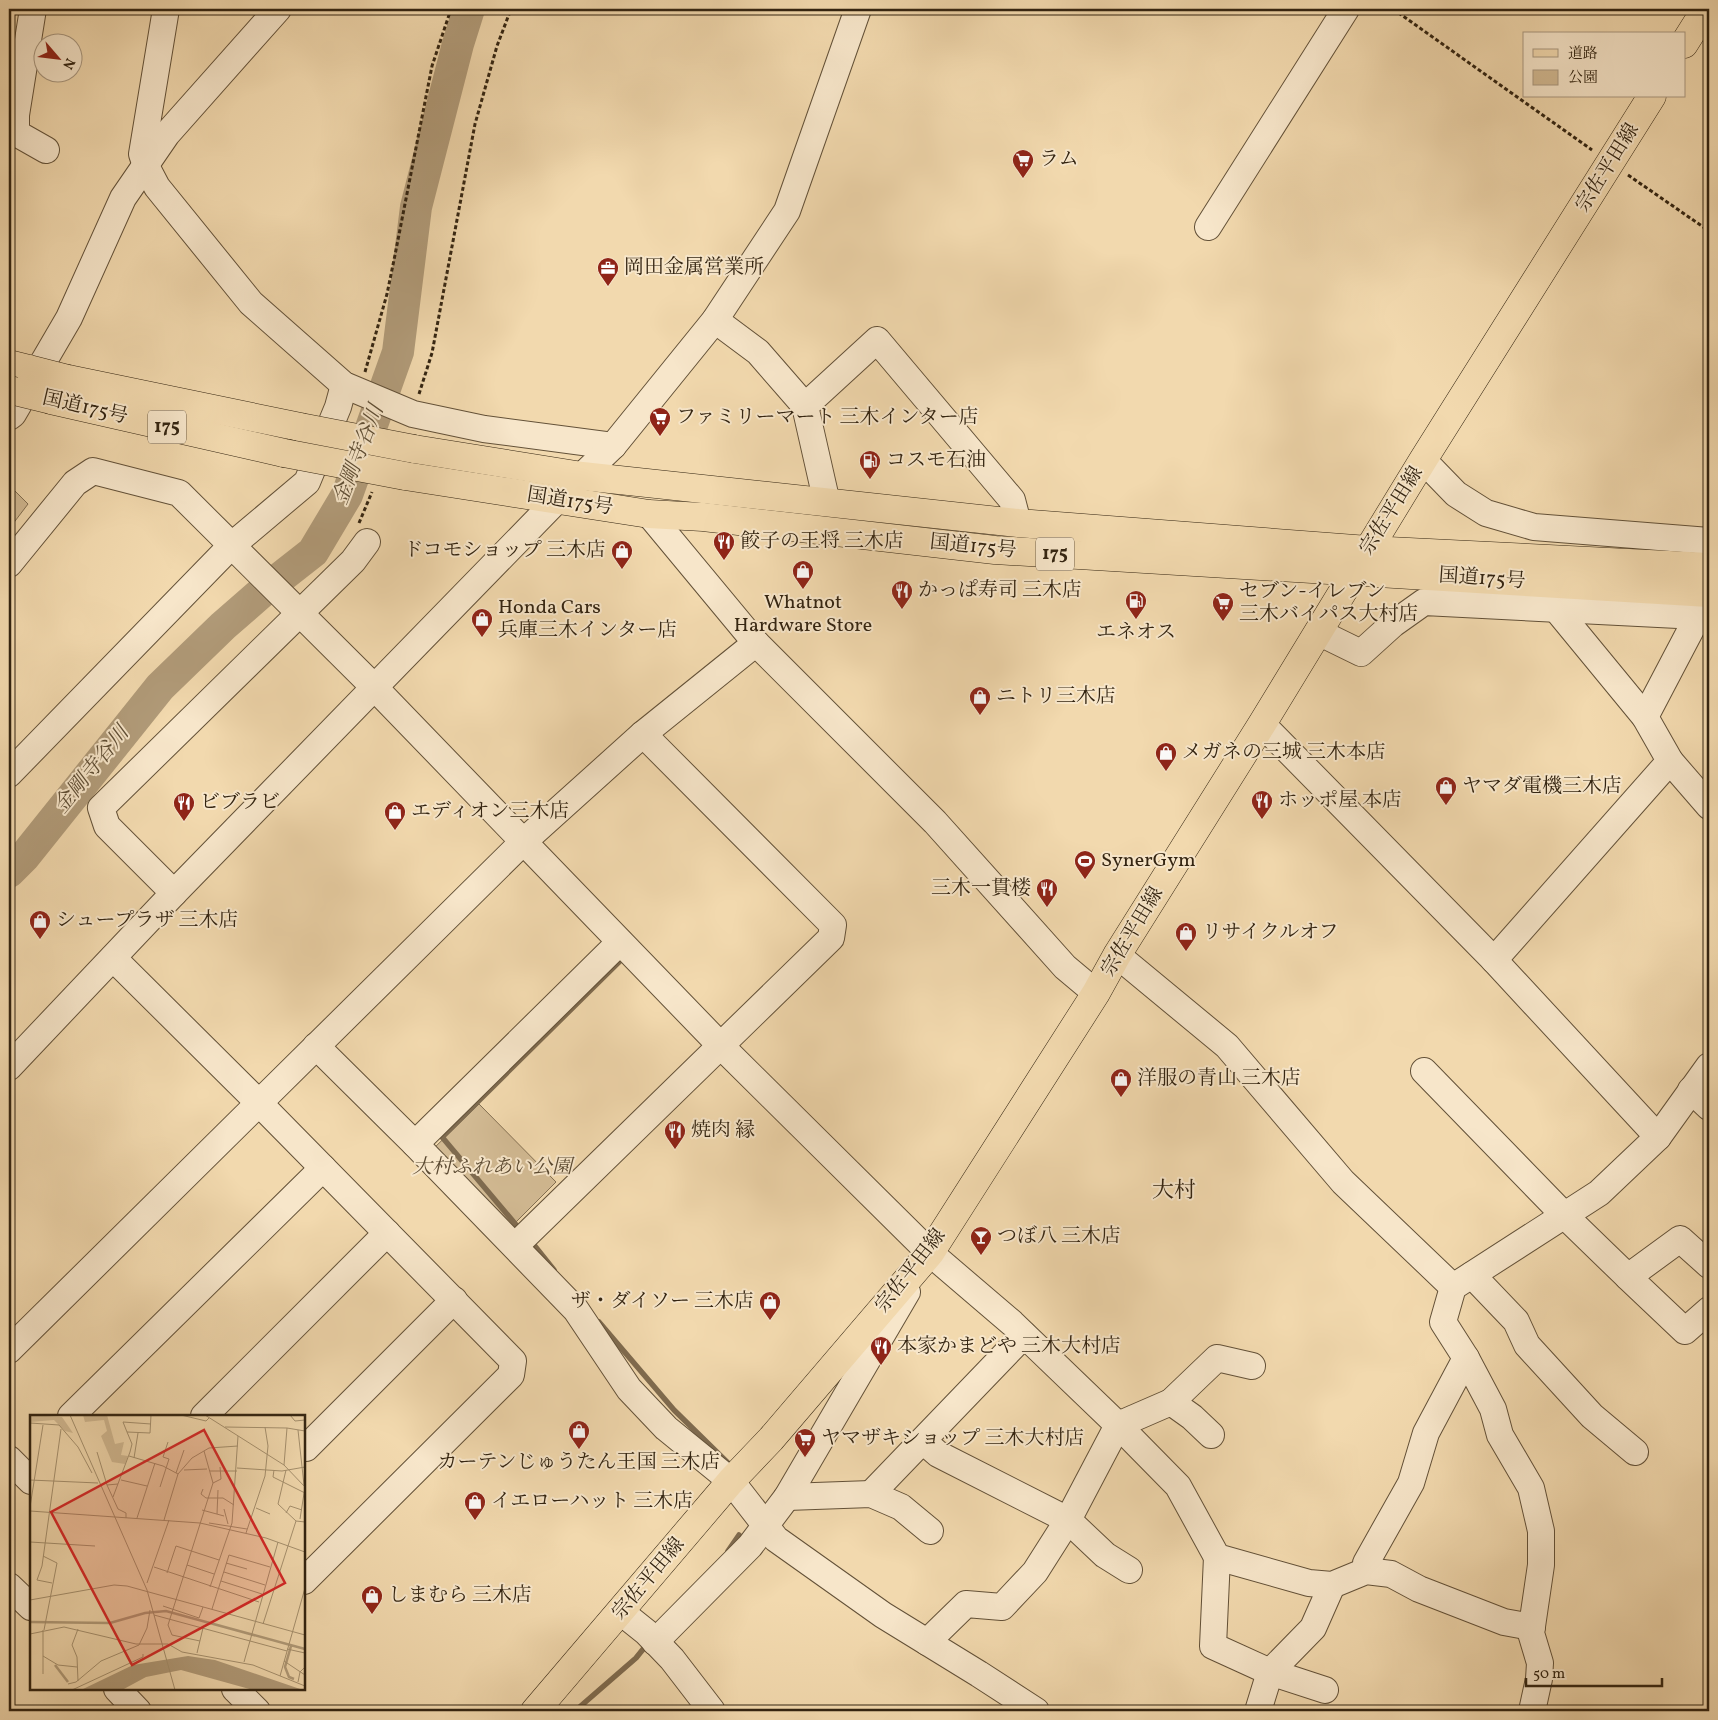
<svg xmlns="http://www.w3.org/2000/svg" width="1718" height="1720" viewBox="0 0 1718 1720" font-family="Vollkorn,'Noto Serif JP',serif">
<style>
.green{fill:#d2ba93;stroke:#826f52}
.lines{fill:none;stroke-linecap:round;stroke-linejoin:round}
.stream{stroke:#7f6b4f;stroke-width:5.5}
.river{stroke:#b19b79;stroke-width:32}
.minor-casing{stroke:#635138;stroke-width:28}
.major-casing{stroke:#332411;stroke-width:29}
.highway-casing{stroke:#332411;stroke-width:29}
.path{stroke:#332411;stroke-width:3;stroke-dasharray:4 2.5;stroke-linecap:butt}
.minor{stroke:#f7e6ca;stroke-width:26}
.major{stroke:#f2d9ae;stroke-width:28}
.highway{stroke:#f2d9ae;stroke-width:28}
.highway-bridge-casing{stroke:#332411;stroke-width:29;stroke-linecap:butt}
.highway-bridge{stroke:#f2d9ae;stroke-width:28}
.labels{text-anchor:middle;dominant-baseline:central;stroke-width:4;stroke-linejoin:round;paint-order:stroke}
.shield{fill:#f7e6ca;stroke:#6e5e48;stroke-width:1}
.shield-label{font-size:19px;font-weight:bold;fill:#332411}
.poi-label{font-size:20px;fill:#332411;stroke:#f7e6ca;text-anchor:start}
.street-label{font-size:20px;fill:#332411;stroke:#f7e6ca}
.park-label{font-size:20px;font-style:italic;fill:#5b4a32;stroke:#f7e6ca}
.water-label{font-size:21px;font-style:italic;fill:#5f4e35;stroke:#f7e6ca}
.quarter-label{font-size:22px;fill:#332411;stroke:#f7e6ca}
.inset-river{fill:none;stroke:#b19b79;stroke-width:2.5}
.inset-road{fill:none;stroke:#a6916f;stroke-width:1}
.view{fill:#d62828;fill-opacity:0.15;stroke:#d62828;stroke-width:2.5}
.inset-edge{fill:none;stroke:#332411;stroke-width:2.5}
</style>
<rect width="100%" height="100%" fill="#f2d9ae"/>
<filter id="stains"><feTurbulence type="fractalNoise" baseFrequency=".004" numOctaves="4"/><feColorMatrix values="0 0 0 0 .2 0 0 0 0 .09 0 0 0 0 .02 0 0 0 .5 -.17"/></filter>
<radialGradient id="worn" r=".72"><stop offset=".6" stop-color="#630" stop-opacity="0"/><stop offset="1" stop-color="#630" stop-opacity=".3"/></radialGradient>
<g class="green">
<path d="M9,485L28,504L9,529Z"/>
<path d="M479,1104L556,1182L512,1226L428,1154Z"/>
</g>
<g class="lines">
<g class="stream">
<path d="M522,1232L442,1137L621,960L617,956"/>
<path d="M530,1240L554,1270"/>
<path d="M599,1322L674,1410L728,1463"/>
<path d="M728,1551L739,1535"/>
<path d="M575,1711L636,1658L648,1643"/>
</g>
<path class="river" d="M9,872L24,857L160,687L223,626L262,592L313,552L347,495L398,352L416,207L458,44L469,9"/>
<g class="minor-casing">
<g id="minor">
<path d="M33,9L16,115V133L46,150"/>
<path d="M166,9L142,154L146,166L157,187L251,303L344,385L413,414L484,429L613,446"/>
<path d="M1208,227L1346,9"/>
<path d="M715,320L758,352L805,406L827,503"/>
<path d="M805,406L877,340L1012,500L1018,523"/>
<path d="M9,417L13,414L69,318L123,198L167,134L278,9"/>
<path d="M1423,460L1456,494L1486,513L1534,527L1709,541"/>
<path d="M649,514L756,643L935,822L1065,967L1096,993"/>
<path d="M9,564L75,483L93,471L179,493L375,688L721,1046L930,1253L1012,1323L1118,1425L1178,1486L1217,1557L1309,1583L1332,1585L1366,1571L1391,1574L1419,1589L1504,1622L1532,1627"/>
<path d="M1557,610L1645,717L1670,761L1709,806"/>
<path d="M1318,632L1361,653L1393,624L1424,602L1698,616L1645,717"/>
<path d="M1262,724L1494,960L1658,1137"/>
<path d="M9,774L231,546L307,482L338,407L344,385"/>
<path d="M174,893L107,826L101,808L353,561L367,542"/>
<path d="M1117,955L1227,1046L1343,1182L1453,1287"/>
<path d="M113,958L259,1103L513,1361L511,1375L304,1581"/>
<path d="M1494,960L1670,761"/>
<path d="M316,1046L415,1144L576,1310L629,1389L666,1428L731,1481L776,1539L883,1615L979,1674L1036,1711"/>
<path d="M9,1067L174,893L557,500L613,446L715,320L787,211L858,9"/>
<path d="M1424,1071L1564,1215L1628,1277L1680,1239L1709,1265"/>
<path d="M1691,1090L1709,1107"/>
<path d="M415,1144L620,942"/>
<path d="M515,1246L831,938L833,925L643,734"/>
<path d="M1472,1275L1516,1321L1527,1345L1592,1416L1635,1452"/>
<path d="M1628,1277L1685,1331L1709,1310"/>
<path d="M9,1350L523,842L643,734L756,643"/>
<path d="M1171,1402L1217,1358L1252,1366"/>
<path d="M71,1416L323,1168"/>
<path d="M204,1416L387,1233"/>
<path d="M923,1441L938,1454L1068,1520L1105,1555L1129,1570"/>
<path d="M306,1448L454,1300"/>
<path d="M9,1459L31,1481"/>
<path d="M871,1494L1024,1335"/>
<path d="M787,1497L871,1494L901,1507L930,1531"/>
<path d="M1217,1557L1213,1646L1270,1672L1325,1690"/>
<path d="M1366,1571V1563L1411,1483L1426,1433L1466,1358"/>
<path d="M9,1586L31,1607"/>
<path d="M621,1612L646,1632L672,1659L712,1711"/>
<path d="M655,1642L750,1546L787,1497L907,1292"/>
<path d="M927,1642L966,1604L1002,1607L1035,1572L1068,1520L1118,1425L1171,1402L1192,1417L1211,1435"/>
<path d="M117,1689L138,1711"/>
<path d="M235,1689L257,1711"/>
<path d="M1258,1711L1270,1672L1313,1628L1332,1585"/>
<path d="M1532,1711L1539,1679L1540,1663L1531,1633L1541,1565V1531L1531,1488L1500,1435L1493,1409L1466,1358L1443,1322L1453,1287L1599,1193L1658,1137L1709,1066"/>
</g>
</g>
<g class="major-casing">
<g id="major">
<path d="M1684,44L1706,9"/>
<path d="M535,1711L731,1481L771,1439L930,1253L1096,993L1117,955L1262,724L1423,460L1652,96"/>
</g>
</g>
<g class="highway-casing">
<g id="highway">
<path d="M9,364L29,369"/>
<path d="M68,379L300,427"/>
<path d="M51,400L284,453"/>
<path d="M414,449L582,476L1018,523L1368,550L1709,567"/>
<path d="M405,476L649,514L703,517L995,550L1709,593"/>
</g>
</g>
<g class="path">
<path d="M1393,9L1592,150"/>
<path d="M1628,175L1709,231"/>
<path d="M365,372L387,294L395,255L432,66L451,9"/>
<path d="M419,394L432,353L475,124L497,46L511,9"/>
<path d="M359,523L372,492"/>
</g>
<use href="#minor" class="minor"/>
<use href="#major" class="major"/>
<use href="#highway" class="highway"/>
<g class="highway-bridge-casing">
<g id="highway-bridge">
<path d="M29,369L68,379"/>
<path d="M10,390L51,400"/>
<path d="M300,427L414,449"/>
<path d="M284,453L405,476"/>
</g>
</g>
<use href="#highway-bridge" class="highway-bridge"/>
</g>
<defs>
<g id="supermarket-pin" transform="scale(1.125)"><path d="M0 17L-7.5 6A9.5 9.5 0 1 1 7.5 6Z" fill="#8f2418" stroke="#f7e6ca"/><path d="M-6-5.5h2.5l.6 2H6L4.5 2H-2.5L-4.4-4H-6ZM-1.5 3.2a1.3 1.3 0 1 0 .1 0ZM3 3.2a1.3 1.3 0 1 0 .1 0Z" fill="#fff"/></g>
<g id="office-pin" transform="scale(1.125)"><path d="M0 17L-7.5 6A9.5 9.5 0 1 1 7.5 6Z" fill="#8f2418" stroke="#f7e6ca"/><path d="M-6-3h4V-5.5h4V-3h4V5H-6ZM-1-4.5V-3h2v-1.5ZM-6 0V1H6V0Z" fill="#fff"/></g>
<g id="fuel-pin" transform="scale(1.125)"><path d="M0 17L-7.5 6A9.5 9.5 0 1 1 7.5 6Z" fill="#8f2418" stroke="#f7e6ca"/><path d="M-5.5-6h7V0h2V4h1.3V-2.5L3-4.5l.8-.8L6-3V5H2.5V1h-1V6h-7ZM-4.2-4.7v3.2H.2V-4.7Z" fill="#fff"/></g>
<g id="restaurant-pin" transform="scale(1.125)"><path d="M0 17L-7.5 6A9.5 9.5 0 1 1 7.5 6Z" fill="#8f2418" stroke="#f7e6ca"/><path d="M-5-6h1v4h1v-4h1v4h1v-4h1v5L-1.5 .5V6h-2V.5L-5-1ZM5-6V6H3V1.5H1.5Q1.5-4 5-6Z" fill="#fff"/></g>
<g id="shop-pin" transform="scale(1.125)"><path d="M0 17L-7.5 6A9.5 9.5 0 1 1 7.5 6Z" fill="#8f2418" stroke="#f7e6ca"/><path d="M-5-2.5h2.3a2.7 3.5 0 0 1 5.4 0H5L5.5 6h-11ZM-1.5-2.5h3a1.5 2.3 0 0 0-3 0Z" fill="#fff"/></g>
<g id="stadium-pin" transform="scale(1.125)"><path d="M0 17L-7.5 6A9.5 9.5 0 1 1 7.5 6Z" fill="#8f2418" stroke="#f7e6ca"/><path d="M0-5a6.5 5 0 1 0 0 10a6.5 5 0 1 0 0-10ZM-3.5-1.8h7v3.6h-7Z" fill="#fff"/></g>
<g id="bar-pin" transform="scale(1.125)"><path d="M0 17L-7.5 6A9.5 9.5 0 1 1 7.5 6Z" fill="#8f2418" stroke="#f7e6ca"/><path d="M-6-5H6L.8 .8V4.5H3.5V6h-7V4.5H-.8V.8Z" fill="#fff"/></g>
</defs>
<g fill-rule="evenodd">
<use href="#supermarket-pin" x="1023" y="160"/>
<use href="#office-pin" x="608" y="268"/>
<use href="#supermarket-pin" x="660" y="418"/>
<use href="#fuel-pin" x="870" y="461"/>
<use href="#restaurant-pin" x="724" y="542"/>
<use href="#shop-pin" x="622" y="551"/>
<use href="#shop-pin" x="803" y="571"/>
<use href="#restaurant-pin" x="902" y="591"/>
<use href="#fuel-pin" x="1136" y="601"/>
<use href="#supermarket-pin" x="1223" y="603"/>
<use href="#shop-pin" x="482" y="619"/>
<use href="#shop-pin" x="980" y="697"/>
<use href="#shop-pin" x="1166" y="753"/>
<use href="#shop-pin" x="1446" y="787"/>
<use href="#restaurant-pin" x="1262" y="801"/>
<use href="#restaurant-pin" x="184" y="803"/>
<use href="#shop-pin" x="395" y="812"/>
<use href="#stadium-pin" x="1085" y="861"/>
<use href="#restaurant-pin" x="1047" y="889"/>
<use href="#shop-pin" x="40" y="921"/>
<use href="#shop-pin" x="1186" y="933"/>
<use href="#shop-pin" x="1121" y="1079"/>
<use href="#restaurant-pin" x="675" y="1131"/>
<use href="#bar-pin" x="981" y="1237"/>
<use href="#shop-pin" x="770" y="1302"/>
<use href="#restaurant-pin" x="881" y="1347"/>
<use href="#shop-pin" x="579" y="1431"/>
<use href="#supermarket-pin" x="805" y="1439"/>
<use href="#shop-pin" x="475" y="1502"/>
<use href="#shop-pin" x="372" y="1596"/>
</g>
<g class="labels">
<g class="shield">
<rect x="148" y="410.5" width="38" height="33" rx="4"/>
<rect x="1036" y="537.5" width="38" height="33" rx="4"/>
</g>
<g class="shield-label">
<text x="167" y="427">175</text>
<text x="1055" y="554">175</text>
</g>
<g class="poi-label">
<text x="1039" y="160">ラム</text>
<text x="624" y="268">岡田金属営業所</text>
<text x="676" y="418">ファミリーマート 三木インター店</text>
<text x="886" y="461">コスモ石油</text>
<text x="740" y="542">餃子の王将 三木店</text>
<text x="606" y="551" text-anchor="end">ドコモショップ 三木店</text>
<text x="918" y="591">かっぱ寿司 三木店</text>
<text x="1239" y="592">セブン-イレブン<tspan x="1239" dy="23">三木バイパス大村店</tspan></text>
<text x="803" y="603" text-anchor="middle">Whatnot<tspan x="803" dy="23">Hardware Store</tspan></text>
<text x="498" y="608">Honda Cars<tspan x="498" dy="23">兵庫三木インター店</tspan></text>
<text x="1136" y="633" text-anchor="middle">エネオス</text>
<text x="996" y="697">ニトリ三木店</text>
<text x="1182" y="753">メガネの三城 三木本店</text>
<text x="1462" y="787">ヤマダ電機三木店</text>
<text x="1278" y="801">ホッポ屋 本店</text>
<text x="200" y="803">ビブラビ</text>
<text x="411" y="812">エディオン三木店</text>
<text x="1101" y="861">SynerGym</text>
<text x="1031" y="889" text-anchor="end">三木一貫楼</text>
<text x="56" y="921">シュープラザ 三木店</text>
<text x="1202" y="933">リサイクルオフ</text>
<text x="1137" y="1079">洋服の青山 三木店</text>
<text x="691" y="1131">焼肉 縁</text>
<text x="997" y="1237">つぼ八 三木店</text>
<text x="754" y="1302" text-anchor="end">ザ・ダイソー 三木店</text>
<text x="897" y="1347">本家かまどや 三木大村店</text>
<text x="821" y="1439">ヤマザキショップ 三木大村店</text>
<text x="579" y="1463" text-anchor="middle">カーテンじゅうたん王国 三木店</text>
<text x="491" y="1502">イエローハット 三木店</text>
<text x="388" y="1596">しまむら 三木店</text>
</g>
<g class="street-label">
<text transform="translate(1608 168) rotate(-58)">宗佐平田線</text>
<text transform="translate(85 408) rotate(13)">国道175号</text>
<text transform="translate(570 502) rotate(9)">国道175号</text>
<text transform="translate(1392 511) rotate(-58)">宗佐平田線</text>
<text transform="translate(973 547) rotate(6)">国道175号</text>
<text transform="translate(1482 579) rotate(4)">国道175号</text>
<text transform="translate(1133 932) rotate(-59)">宗佐平田線</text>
<text transform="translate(911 1271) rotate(-52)">宗佐平田線</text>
<text transform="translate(649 1579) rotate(-50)">宗佐平田線</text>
</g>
<g class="park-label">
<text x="492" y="1168">大村ふれあい公園</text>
</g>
<g class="water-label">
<text transform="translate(359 455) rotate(-69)">金剛寺谷川</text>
<text transform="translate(92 770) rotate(-51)">金剛寺谷川</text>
</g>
<g class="quarter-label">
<text x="1174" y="1191">大村</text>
</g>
</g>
<g transform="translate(30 1415)">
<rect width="275" height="275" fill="#f2d9ae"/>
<path d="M0,0L32,2L43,18L35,16L24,5L0,7ZM53,0H77L85,29L94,27L91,40L98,41L95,49L82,47L71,21L77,16L74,5L55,7Z" fill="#d2ba93"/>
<path d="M158,241L185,245L273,275H223L151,255L116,262L92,275H51L103,250Z" fill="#b19b79"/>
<path class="inset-river" d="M0,207L80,208L115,198L136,196L275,234M261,231L255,252L259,262L264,264M25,250L38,267"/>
<path class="inset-road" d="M40,0L117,175L145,275M151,0L176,6L179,3M175,0L254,50L275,72M260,0L265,6L275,5M0,8L29,10L48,32L62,58M195,12L257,13L275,16M268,15L274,70M97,17L93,7L121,9M67,37L77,70M99,41L133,51L148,59M104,43L108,18M254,50L257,13M207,53L252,56L275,52M154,55L177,54M244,55L243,62L275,78M256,55L248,89L266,106L275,107M180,56H207M146,58L154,35M0,65L68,68M91,65L117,71M183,68L191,64L190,52M88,69L77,70L88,94L96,98V103M130,72L139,44L133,42L138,27M173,74L171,79L176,83H193L204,90M83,82L100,37L102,29L97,17L120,18L121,0M0,92L13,10M226,93L240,99M194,94L198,109M172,95L194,101M0,96L170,108L236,123L275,137M256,98L260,91L272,95M187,99L188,75M107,103L125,48M270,104L275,72M134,105L148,59L162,43L179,33L208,31M179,108L217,114M216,118L235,61L238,31L235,12M0,127L65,131M13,141L27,148L14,215M196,148L217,154M157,150L184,159M124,152L229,187M194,157L235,170M137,158L146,131L189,145M191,166L232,179M22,168L7,165L12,151L31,14M117,168L139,105M180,172L202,108L208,21M0,185L84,170L97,171L275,220M133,191L169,203L173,192M182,194L199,140L240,152M124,200L257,236M233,209L266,106M48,214L42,230L47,242L48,266M13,215V259M0,219L34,212L106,229H138L152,237L223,250L275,271M170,226L142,220L138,210L183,68L174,36M257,234L275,238M167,238L173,213M13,241L28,250L47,252M254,246L275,260M214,247L248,127M250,261L275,173M268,267L270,257L275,252M38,269L46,267L71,246L109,230L117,213L120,195M42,275L113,242V239"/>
<path class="view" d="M174,15L255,168L102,250L21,97Z"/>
<rect width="275" height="275" class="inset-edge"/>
</g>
<rect width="1718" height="1720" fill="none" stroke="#f2d9ae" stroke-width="30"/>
<rect x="10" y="10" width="1698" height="1700" fill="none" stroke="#332411" stroke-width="2.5"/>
<rect x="15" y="15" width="1688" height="1690" fill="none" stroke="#332411"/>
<rect x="1523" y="32" width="162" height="65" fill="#f7e6ca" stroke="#a99880"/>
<rect x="1533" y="49" width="25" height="8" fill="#f2d9ae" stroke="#a99880"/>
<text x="1568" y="58" font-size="15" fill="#332411">道路</text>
<rect x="1533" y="70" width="25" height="15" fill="#d2ba93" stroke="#a99880"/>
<text x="1568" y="82" font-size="15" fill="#332411">公園</text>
<g transform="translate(58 58) rotate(118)"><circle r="24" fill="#f7e6ca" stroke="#a99880"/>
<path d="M0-4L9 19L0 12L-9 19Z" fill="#8f2418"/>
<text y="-8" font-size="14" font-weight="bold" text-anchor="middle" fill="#332411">N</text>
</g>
<path d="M1526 1678v8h136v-8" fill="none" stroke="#332411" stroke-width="2.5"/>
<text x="1533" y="1678" font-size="15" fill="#332411" stroke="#f7e6ca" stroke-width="4" paint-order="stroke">50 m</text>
<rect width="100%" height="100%" filter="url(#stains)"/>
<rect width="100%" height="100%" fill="url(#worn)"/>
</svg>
